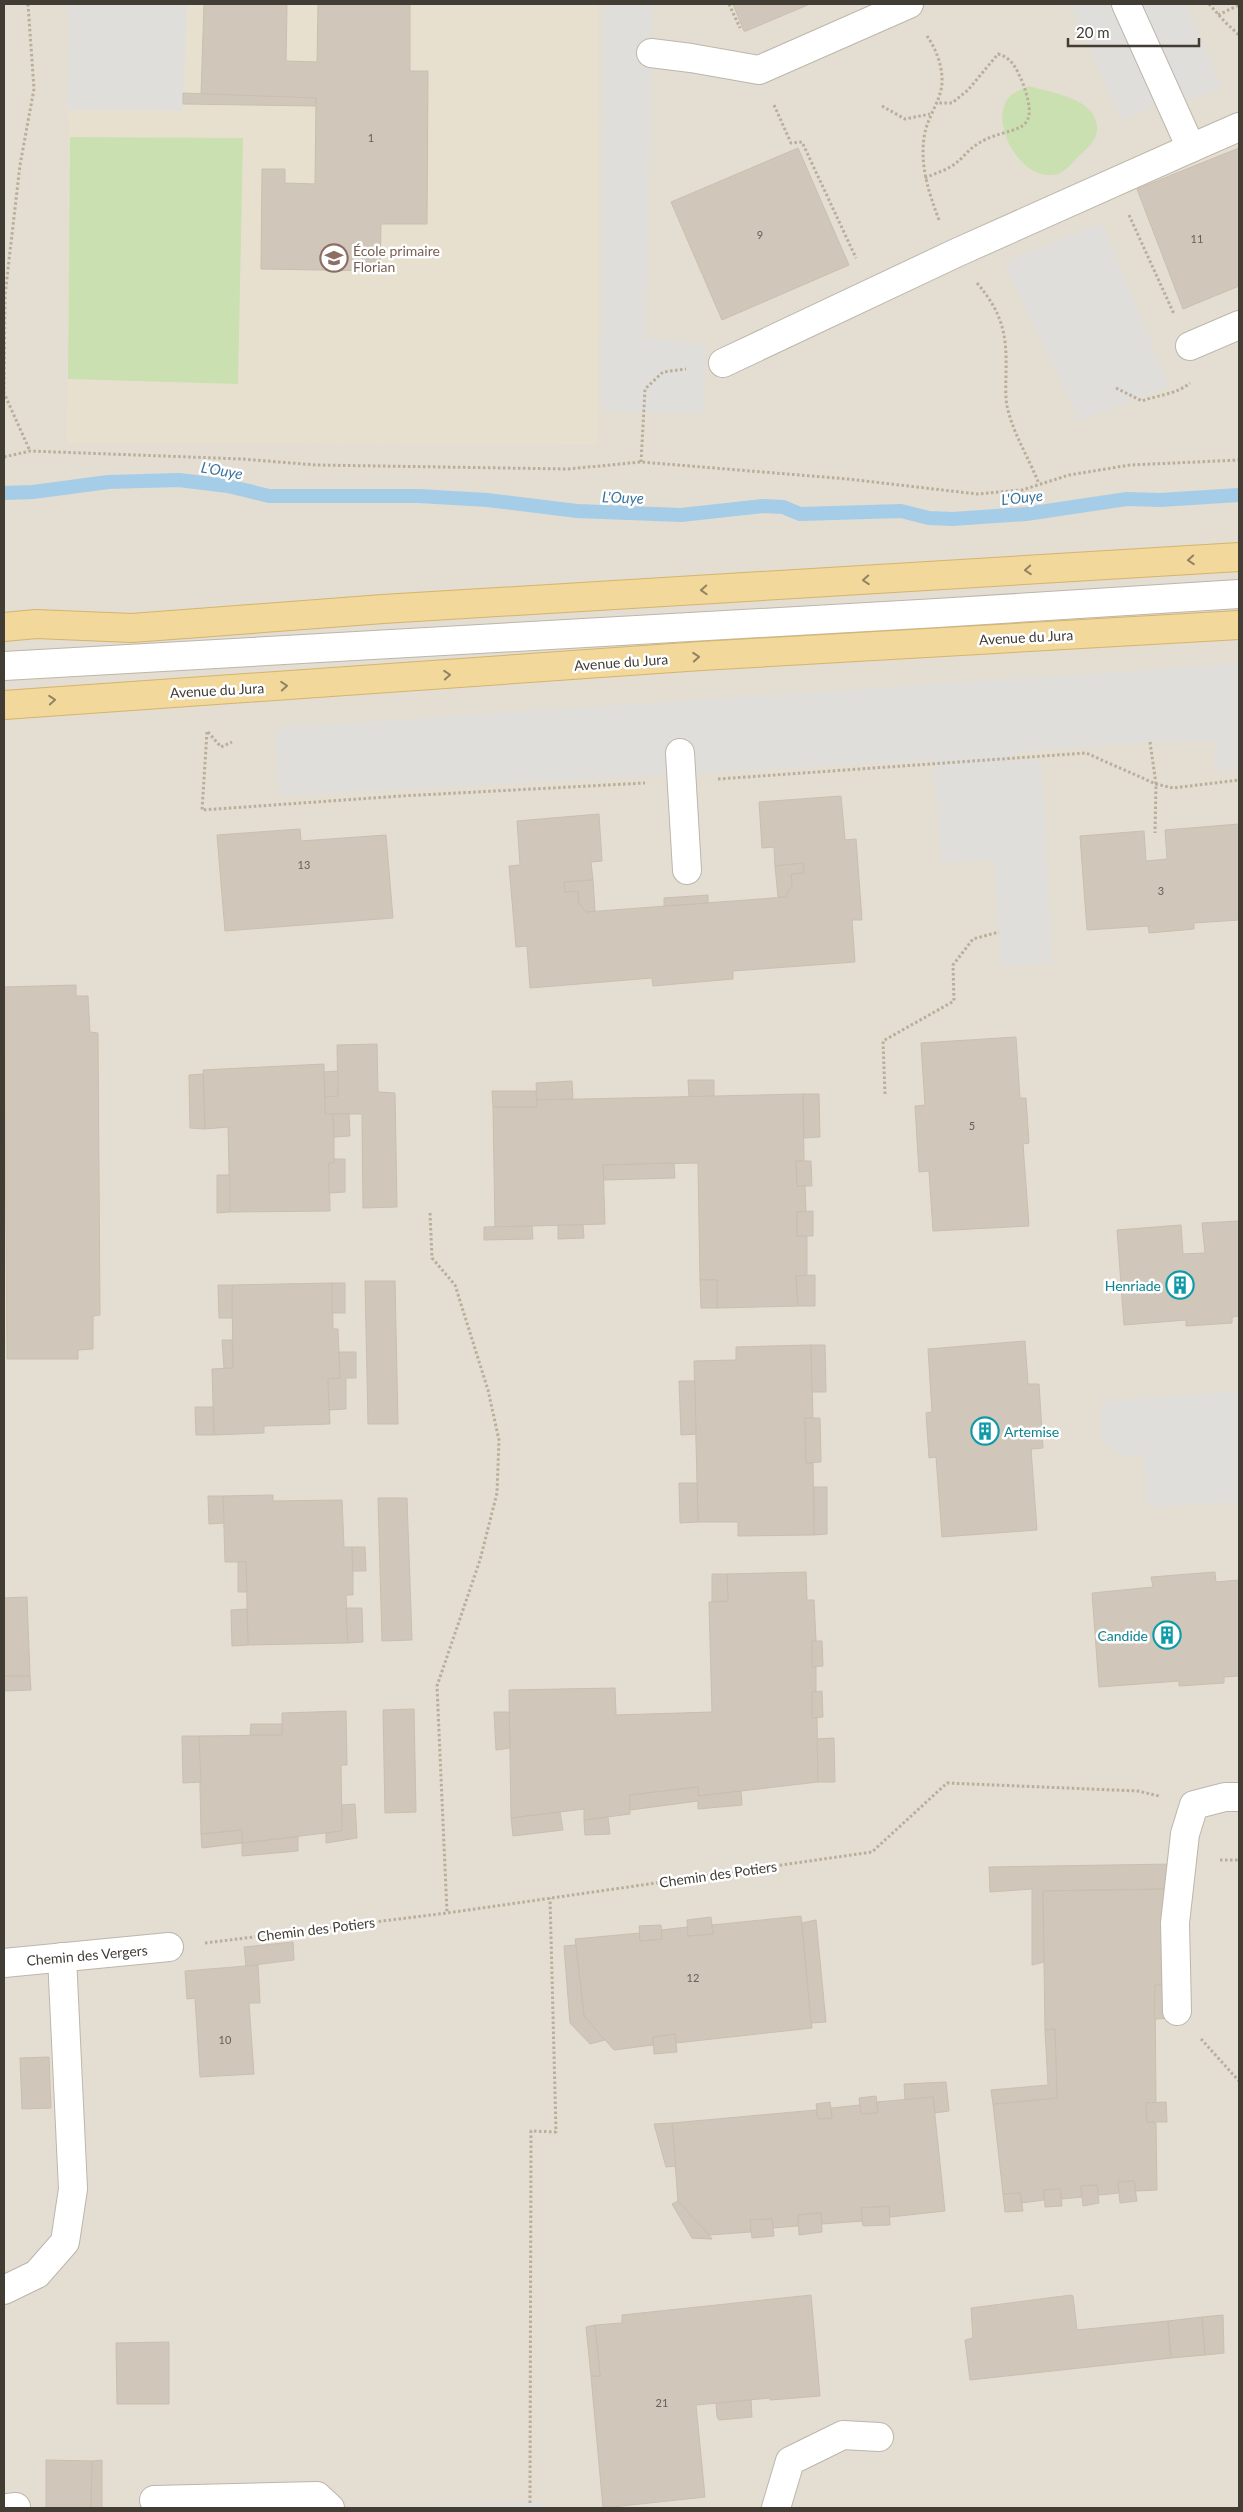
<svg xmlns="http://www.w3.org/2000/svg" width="1243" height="2512" viewBox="0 0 1243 2512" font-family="Lato,sans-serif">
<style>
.residential{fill:#e3ddd2}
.education{fill:#e7e0cf}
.green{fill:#cbe0b0}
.parking{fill:#e0dedb}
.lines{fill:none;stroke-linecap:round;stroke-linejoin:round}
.stream{stroke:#a5cde7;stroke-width:14}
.building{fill:#d0c7ba;stroke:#cabfae}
.minor-casing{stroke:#bdb6aa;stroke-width:30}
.major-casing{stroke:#d5b46c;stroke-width:30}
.path{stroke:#baae9a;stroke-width:3;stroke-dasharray:2.5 2.5;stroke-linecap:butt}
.minor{stroke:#fff;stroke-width:28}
.major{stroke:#f2d89a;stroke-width:28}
.oneway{stroke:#918262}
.labels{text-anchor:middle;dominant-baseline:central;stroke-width:5;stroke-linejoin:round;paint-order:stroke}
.number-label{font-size:11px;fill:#655f56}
.education-label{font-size:14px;fill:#785e54;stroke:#fff;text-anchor:start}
.street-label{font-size:14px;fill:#413c34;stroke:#fff}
.culture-label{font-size:14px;fill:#0d838f;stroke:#fff;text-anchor:end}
.water-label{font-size:15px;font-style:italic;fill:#3b769f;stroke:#fff}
</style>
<rect width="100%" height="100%" fill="#efece4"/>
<rect class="residential" x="4" y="4" width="1235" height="2504"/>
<path class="education" d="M69,4H598V444L67,443Z"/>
<g class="green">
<path d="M1029,86C1051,93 1099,98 1097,130C1097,141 1086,149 1078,157C1073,162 1065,172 1057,174C1022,183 990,125 1007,100C1011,93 1021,90 1029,86Z"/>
<path d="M70,137L243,138L238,384L68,379Z"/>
</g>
<g class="parking">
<path d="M69,4H187L183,111L68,110Z"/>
<path d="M604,4H652L646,338L706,344L704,414L602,411Z"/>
<path d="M1071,4H1185L1222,87L1193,99L1169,100L1121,121Z"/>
<path d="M1102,223L1169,386L1079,421L1004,262Z"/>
<path d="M1239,664V770L1214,771L1216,741L1150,742L1017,752L1003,762L1041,760L1052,963L1001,965L994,860L942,863L933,760L280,796L275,728Z"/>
<path d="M1239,1391V1502L1147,1507L1144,1454L1122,1457L1101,1439V1402Z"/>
<path d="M544,2503V2508H350V2506Z"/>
</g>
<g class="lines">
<path class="stream" d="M4,493L33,492L108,482L179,480L228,486L269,496H419L487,500L577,511L681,515L763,506L783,507L800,514L901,511L929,518L952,519L1026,514L1127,499L1160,500L1239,495"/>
</g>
<g class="building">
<path d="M204,4H287L286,61L317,62L318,4H410V71H428L427,224H381L380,271L261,269L262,169H285V183L315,184L316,98L201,95Z"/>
<path d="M733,4H810L746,31H744Z"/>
<path d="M183,93L316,98L315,106L183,104Z"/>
<path d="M798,148L849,265L722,320L671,202Z"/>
<path d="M1239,148V286L1183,309L1137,189Z"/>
<path d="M841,796L845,840L856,839L862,920H852L855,962L733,971V979L653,986L652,978L530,988L527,946L516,947L509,866L520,865L517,821L599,814L602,861L591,862L593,880L564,882L565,892L578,891L579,903L586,912L786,897L788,891L792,886L791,874L804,873L803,863L775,866L774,847L762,848L759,802Z"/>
<path d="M1239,824V920L1194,923V929L1149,933L1148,926L1087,930L1080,836L1144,831L1146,861L1167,859L1165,830Z"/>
<path d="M300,829L301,841L386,835L393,918L225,931L217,835Z"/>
<path d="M803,863L804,873L791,874L792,886L788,891L786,897H778L775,866Z"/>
<path d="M593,880L595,911L586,912L579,903L578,891L565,892L564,882Z"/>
<path d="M708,895V903L664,906V898Z"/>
<path d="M76,985V996H88L90,1032L98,1033L100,1315L93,1316V1349L78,1350V1359H7L4,987Z"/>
<path d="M1016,1037L1020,1098H1026L1029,1143L1023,1144L1029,1226L933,1231L929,1171L919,1172L915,1106L925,1105L921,1043Z"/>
<path d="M377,1044L378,1092L395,1093L397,1207L363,1208L362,1114H325V1097L338,1096L337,1045Z"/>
<path d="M324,1064L325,1114H333L334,1137V1163H329L330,1211L230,1212L228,1127L205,1129L203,1070Z"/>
<path d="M338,1071V1096L325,1097L324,1072Z"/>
<path d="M203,1074L205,1129L190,1128L189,1075Z"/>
<path d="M688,1080H714V1096L689,1097Z"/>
<path d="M572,1081L573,1099L537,1100L536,1083Z"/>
<path d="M492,1091H536L537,1107H493Z"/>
<path d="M803,1094L804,1161H796L797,1186H805L806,1211L797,1212V1236H807V1276H796L798,1306L717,1308V1280H700L698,1163L603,1165L605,1224L495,1227L493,1107H537V1100Z"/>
<path d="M803,1094H819L820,1137L804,1138Z"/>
<path d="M333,1114H349L350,1136L334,1137Z"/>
<path d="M334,1159H345V1192L329,1193V1163H334Z"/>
<path d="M796,1161H811L812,1186H797Z"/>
<path d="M674,1163L675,1178L604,1180L603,1165Z"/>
<path d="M217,1175H230V1212L217,1213Z"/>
<path d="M813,1211V1236H797V1212Z"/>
<path d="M1239,1221V1316L1232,1317V1323L1186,1326V1320L1124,1325L1117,1230L1181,1225L1183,1254L1205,1253L1202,1223Z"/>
<path d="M558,1225H583L584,1238L558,1239Z"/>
<path d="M532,1226L533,1239L484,1240V1227Z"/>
<path d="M815,1275V1306H798L796,1276Z"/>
<path d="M700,1280H717V1308H701Z"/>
<path d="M365,1281H395L398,1424H368Z"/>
<path d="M332,1283L333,1329H338L340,1378L328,1379L330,1424L264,1426V1433L214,1435L212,1369L233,1368L232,1285Z"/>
<rect x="332" y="1283" width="13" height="30"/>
<path d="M218,1285H232V1318H219Z"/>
<path d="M222,1340H232L233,1368H224Z"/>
<path d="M1025,1341L1028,1384H1039L1043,1448L1031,1449L1037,1530L942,1537L936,1457L929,1458L926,1413L932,1412L928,1349Z"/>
<path d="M811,1345L813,1418H805L806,1463H813L814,1535L738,1536V1522H698L694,1361L736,1360V1347Z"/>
<path d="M811,1345H825L826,1392H812Z"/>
<path d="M339,1352H356V1378H346V1409L329,1410L328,1379L340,1378Z"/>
<path d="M679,1381H695L696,1434L681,1435Z"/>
<path d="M195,1407H213L214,1435H196Z"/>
<path d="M805,1418H820L821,1462L806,1463Z"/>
<path d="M679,1483H697L698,1522L680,1523Z"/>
<path d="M814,1487H827V1534L814,1535Z"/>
<path d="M273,1495V1501L342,1500L344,1547H352L353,1571V1595H346L348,1643L248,1645L246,1562H225L223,1496Z"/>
<path d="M208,1496H223L224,1523L209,1524Z"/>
<path d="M378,1498H407L412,1640L382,1641Z"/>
<path d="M352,1547H365L366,1571H353Z"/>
<path d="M238,1562H246L247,1592H238Z"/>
<path d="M806,1572L807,1600H814L816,1641H812V1667H816V1691L812,1692V1718H817L818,1782L698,1796V1787L630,1795V1814L584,1820V1809L511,1818L509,1690L615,1688L616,1715L712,1712L709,1602L728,1601L727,1574Z"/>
<path d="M1215,1572L1216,1582L1239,1580V1676L1224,1677V1683L1179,1686V1681L1099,1687L1092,1593L1153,1587L1151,1577Z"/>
<path d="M712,1574H727L728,1601L712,1602Z"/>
<path d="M27,1597L30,1676H4V1598Z"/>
<path d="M346,1608H362L363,1642L348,1643Z"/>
<path d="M247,1609L248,1645L232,1646L231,1610Z"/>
<path d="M812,1641H822L823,1666L812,1667Z"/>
<path d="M4,1676H30L31,1690L4,1691Z"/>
<path d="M822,1691L823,1717L812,1718V1692Z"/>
<path d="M414,1709L416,1812L385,1813L383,1710Z"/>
<path d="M346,1711L347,1765H341L342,1831L242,1843V1830L201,1834L199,1736L282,1735V1713Z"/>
<path d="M494,1712H509L510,1748L496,1750Z"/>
<path d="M251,1724H282V1735H250Z"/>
<path d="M182,1736H199L201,1782L183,1783Z"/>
<path d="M834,1738L835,1782H818L817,1739Z"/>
<path d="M698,1787V1796L741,1791L742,1805L698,1809V1801L630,1810V1795Z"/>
<path d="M355,1804L357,1838L326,1843V1833L342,1831V1805Z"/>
<path d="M560,1812L563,1830L513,1836L511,1818Z"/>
<path d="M608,1817L610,1834L585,1835L584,1820Z"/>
<path d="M242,1830V1843L202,1848L201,1834Z"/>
<path d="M298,1837V1851L242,1856V1843Z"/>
<path d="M1173,1864L1172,1889L1043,1891L1044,1962L1032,1965V1889L990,1892L989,1867Z"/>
<path d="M1172,1889L1173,1985H1155L1156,2103H1146L1147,2122L1156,2123L1157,2190L1136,2191L1134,2181L1118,2182L1119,2193L1099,2195L1097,2185L1081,2186L1082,2197L1062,2199L1060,2189L1044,2190V2200L1022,2203L1020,2193L1003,2194L993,2104L1057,2098L1055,2029L1045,2030L1043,1891Z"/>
<path d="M801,1916L812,2028L676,2043L675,2034L653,2037V2045L614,2050L584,2016L575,1939L640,1933V1941L662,1939L661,1930L688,1927V1936L713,1934L712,1925Z"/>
<path d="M711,1917L713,1934L688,1936L687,1920Z"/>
<path d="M816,1920L826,2022L811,2023L802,1923Z"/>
<path d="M661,1925L662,1939L640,1941L639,1926Z"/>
<path d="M293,1942L294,1960L246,1966L244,1947Z"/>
<path d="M576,1945L584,2016L605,2040L590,2044L570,2023L564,1946Z"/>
<path d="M258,1965L260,2003H249L254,2074L200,2077L195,1998L187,1999L185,1971Z"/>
<path d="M1155,1985H1173L1175,2018L1154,2019Z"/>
<path d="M1055,2029L1057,2098L993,2104L991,2090L1048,2085L1045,2030Z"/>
<path d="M675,2034L677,2052L654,2054L653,2037Z"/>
<path d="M49,2057L51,2108L22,2109L20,2058Z"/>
<path d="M946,2082L949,2111L935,2113L933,2097L905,2100L904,2084Z"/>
<path d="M876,2096L878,2113L861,2114L859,2098Z"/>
<path d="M933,2097L945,2211L890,2217L889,2206L861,2208L863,2221L822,2224L821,2213L798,2215V2226L772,2228V2219L750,2220L751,2232L709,2235L678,2201L672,2123L816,2110L818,2119L832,2118L831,2108L860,2105L861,2114L878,2113L877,2102Z"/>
<path d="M830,2102L832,2118L818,2119L816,2104Z"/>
<path d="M1166,2102L1167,2122H1147L1146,2103Z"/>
<path d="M672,2123L676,2166L666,2167L654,2124Z"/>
<path d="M1134,2181L1137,2201L1120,2203L1118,2182Z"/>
<path d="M1097,2185L1099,2203L1083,2206L1081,2186Z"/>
<path d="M1060,2189L1062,2206L1045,2207L1044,2190Z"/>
<path d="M1020,2193L1023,2211L1005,2212L1003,2194Z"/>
<path d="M678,2201L709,2235L712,2239L692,2238L672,2204Z"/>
<path d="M889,2206L890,2225L863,2226L861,2208Z"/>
<path d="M821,2213L822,2232L799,2235L798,2215Z"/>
<path d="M772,2219L774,2236L752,2238L750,2220Z"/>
<path d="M811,2295L820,2396L770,2400V2398L696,2405L705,2497L603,2508L591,2376H600L595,2325L622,2323V2315Z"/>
<path d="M1071,2295L1073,2296L1077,2330L1168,2321L1171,2358L970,2380L965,2340L973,2338L971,2308Z"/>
<path d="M1223,2315L1224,2353L1205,2355L1202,2317Z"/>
<path d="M1202,2317L1205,2355L1171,2358L1168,2321Z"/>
<path d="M595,2325L600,2376H591L586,2327Z"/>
<path d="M169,2342V2404H117L116,2343Z"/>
<path d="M751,2400L752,2417L719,2420L717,2417L716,2403Z"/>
<path d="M46,2460L92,2461L91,2508H46Z"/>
<path d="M102,2460V2508H91L92,2461Z"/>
</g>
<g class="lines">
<g class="minor-casing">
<g id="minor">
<path d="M1126,4L1191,148L1239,127"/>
<path d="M651,53L691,58L759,70L909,4"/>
<path d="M1190,346L1239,325"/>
<path d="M723,363L956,253L1191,148"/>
<path d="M4,666L937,613L1239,594"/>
<path d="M680,753L687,870"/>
<path d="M4,1963L169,1947"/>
<path d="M1177,2011L1175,1923L1185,1834L1194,1805L1225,1797H1239"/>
<path d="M4,2290L37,2274L65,2242L73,2189L62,1957"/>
<path d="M154,2500L317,2496L330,2508"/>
<path d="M8,2508L16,2507"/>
<path d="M776,2508L790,2461L843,2435L879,2437"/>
</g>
</g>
<g class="major-casing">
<g id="major">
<path d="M4,627L36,624L132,628L383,609L1239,557"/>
<path d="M4,705L701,656L1239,625"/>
</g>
</g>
<g class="path">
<path d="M28,4L34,89L20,165L5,295L4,393L30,451"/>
<path d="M729,4L740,28"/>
<path d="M1209,4L1225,22L1239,35"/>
<path d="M1218,15L1239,5"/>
<path d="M927,36C937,50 945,72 941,90C937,107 926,120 924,138C920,167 929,193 939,220"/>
<path d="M774,105L791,143L802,142L856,258"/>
<path d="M882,106L905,119L930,114"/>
<path d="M925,178C935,173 948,170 956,163C963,158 968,150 976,145C1009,122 1045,142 1022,81C1016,68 1012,58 998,54L968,90L952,103H936"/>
<path d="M1129,215L1174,314"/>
<path d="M977,283C1002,313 1007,333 1006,371C1006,382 1005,395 1007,406C1013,434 1029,458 1039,484"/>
<path d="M1116,388L1142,401C1158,395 1177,394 1190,383"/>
<path d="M4,457L30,451L242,459L316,465L568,469L641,462L848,479L977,494L1022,490L1069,475L1130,465L1239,460"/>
<path d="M641,462L645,389L663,372L686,369"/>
<path d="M207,732L202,810L401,796L645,783"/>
<path d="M208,732L221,747L232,742"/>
<path d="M1150,742L1156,784L1155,833"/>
<path d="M718,779L1086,753L1156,784L1173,788L1239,780"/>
<path d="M885,1094L883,1041L954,1001L953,965L973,939L999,932"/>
<path d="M430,1213L432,1258L455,1285L488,1390L499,1440L497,1493L480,1560L437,1686L447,1913"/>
<path d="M1220,1860H1239"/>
<path d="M205,1943L447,1913L872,1852L947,1783L1138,1791L1159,1796"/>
<path d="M1201,2039L1239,2081"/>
<path d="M530,2503L531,2131L556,2132L550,1898"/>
</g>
<use href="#minor" class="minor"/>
<use href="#major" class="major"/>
</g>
<defs><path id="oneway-chevron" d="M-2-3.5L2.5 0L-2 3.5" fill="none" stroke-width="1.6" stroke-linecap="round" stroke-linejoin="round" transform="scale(1.25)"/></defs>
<g class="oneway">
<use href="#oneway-chevron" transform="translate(1191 560) rotate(176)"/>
<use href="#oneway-chevron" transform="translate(1028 570) rotate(176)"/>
<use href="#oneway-chevron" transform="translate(866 580) rotate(176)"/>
<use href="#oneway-chevron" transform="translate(704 590) rotate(177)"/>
<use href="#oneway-chevron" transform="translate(696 657) rotate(-4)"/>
<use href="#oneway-chevron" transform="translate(447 675) rotate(-4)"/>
<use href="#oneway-chevron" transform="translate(284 686) rotate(-4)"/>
<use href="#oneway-chevron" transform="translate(52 700) rotate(-4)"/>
</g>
<defs>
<g id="school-ring" transform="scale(1.4375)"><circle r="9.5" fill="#fff" stroke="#8d6e63" stroke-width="1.5"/><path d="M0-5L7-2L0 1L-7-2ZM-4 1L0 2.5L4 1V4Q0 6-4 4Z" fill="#8d6e63"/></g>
<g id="building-ring" transform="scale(1.4375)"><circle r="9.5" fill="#fff" stroke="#0f9aa8" stroke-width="1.5"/><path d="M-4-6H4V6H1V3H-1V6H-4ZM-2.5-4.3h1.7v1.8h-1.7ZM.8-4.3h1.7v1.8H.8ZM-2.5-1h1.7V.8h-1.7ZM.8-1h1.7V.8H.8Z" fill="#0f9aa8"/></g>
</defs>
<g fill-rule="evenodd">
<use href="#school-ring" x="334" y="258"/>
<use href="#building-ring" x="1180" y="1285"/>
<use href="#building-ring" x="985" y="1431"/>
<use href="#building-ring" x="1167" y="1635"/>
</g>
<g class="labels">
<g class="number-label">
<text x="371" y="137">1</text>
<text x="760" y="234">9</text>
<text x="1197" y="238">11</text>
<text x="304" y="864">13</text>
<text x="1161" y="890">3</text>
<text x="972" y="1125">5</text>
<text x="693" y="1977">12</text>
<text x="225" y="2039">10</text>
<text x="662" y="2402">21</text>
</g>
<g class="education-label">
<text x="353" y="250">École primaire<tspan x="353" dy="16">Florian</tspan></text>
</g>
<g class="street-label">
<text transform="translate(1026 637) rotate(-3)">Avenue du Jura</text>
<text transform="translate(621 662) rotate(-4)">Avenue du Jura</text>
<text transform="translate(217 690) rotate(-3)">Avenue du Jura</text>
<text transform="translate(718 1874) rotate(-8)">Chemin des Potiers</text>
<text transform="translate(316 1929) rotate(-7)">Chemin des Potiers</text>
<text transform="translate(87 1955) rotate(-5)">Chemin des Vergers</text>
</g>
<g class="culture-label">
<text x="1161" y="1285">Henriade</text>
<text x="1004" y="1431" text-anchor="start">Artemise</text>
<text x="1148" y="1635">Candide</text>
</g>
<g class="water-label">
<text transform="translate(222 470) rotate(10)">L'Ouye</text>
<text transform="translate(623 497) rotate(2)">L'Ouye</text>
<text transform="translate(1022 497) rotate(-6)">L'Ouye</text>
</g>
</g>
<rect width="1243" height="2512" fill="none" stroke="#413c34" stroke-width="10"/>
<path d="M1068 38v8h131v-8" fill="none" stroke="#413c34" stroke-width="2.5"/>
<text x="1076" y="38" font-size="15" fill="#413c34" stroke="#ffffff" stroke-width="4" paint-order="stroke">20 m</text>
</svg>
